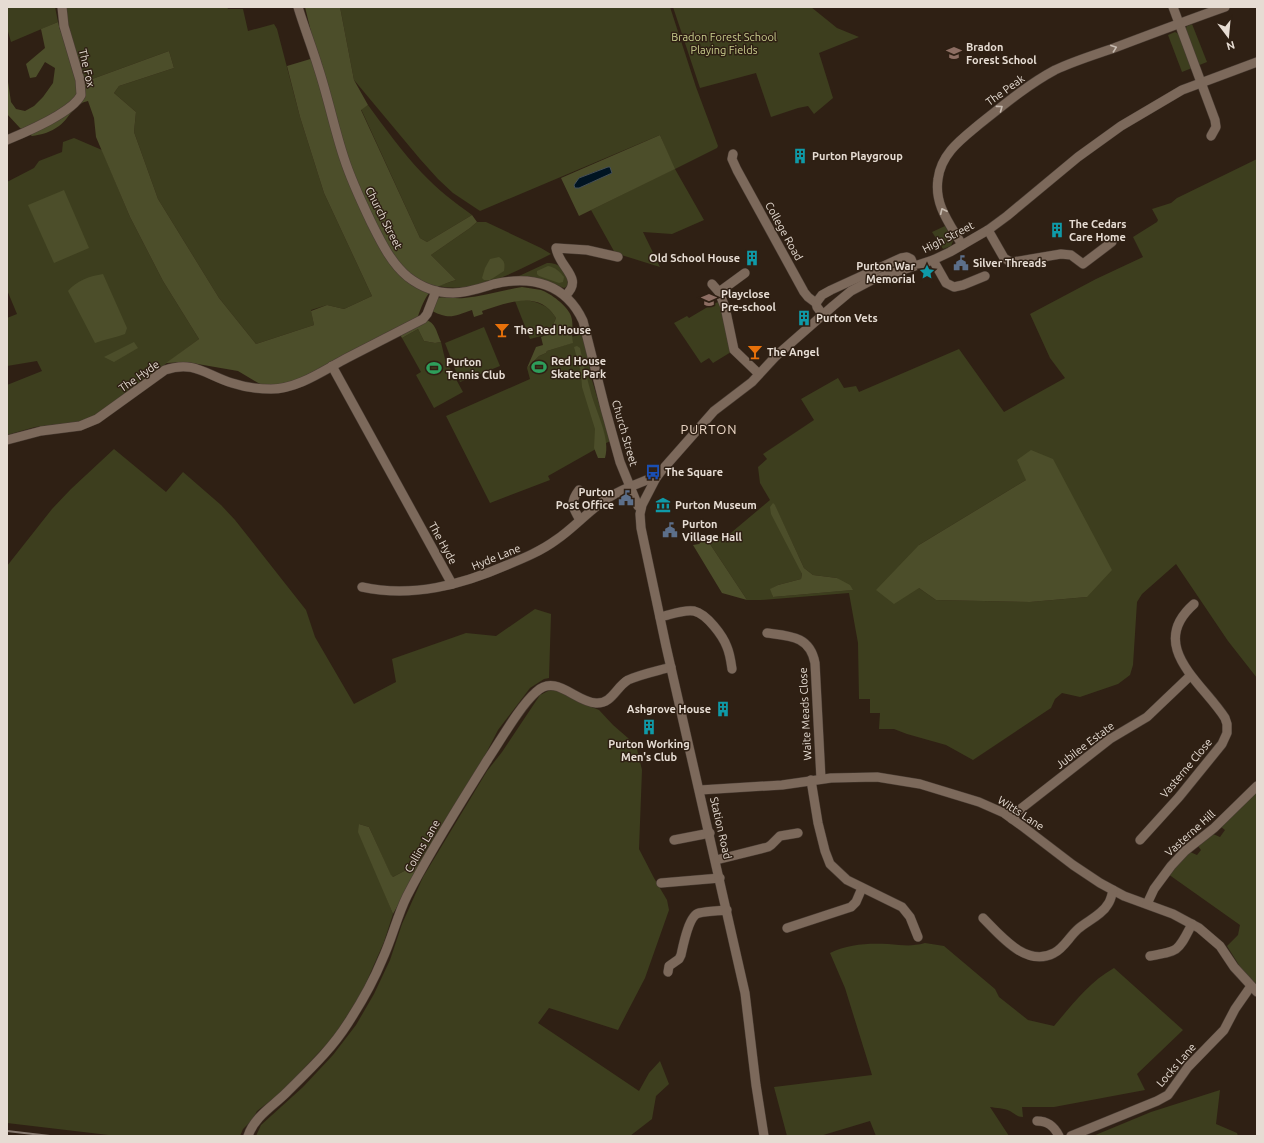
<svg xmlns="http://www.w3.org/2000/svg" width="1264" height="1143" viewBox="0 0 1264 1143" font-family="Ubuntu,sans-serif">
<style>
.green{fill:#3d3e1e;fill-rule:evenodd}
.forest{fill:#4c4e2a;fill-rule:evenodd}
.water{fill:#001422;stroke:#455057}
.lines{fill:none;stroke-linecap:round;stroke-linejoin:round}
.minor-casing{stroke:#493c33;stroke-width:10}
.minor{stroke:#7c695b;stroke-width:9}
.rail{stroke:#86796f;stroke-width:2}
.oneway{stroke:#c6baaf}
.labels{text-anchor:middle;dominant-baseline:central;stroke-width:3;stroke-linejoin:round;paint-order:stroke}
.park-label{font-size:11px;fill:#cace8e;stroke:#2f2014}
.poi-label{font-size:11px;font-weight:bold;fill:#e6dcd3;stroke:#2f2014;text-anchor:start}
.street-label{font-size:11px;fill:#e6dcd3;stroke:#2f2014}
.quarter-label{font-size:13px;letter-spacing:1px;fill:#ebd6c5;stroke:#2f2014}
</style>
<rect width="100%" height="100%" fill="#2f2014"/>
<g class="green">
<path d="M7,7H55L58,22L11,42L7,28Z"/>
<path d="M66,7H227L228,9H243L248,31L274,24L277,29L300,117L324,193L372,296L344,309L327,305L311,310L314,325L256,344L219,298L158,199L134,132L136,112L114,93L119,86L174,68L169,51L84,82L67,19Z"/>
<path d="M340,7H670L696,87L718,146L717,148L675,169L704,220L672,234L643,232L660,267L615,253L591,210L674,169L660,135L480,211L453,193L438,179L420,159L354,80Z"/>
<path d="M673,7H811L837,28L859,37L819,53L833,98L814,114L808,106L798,108L771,117L756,73L700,88Z"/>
<path d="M1192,24L1207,62L1197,66L1185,30L1187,26Z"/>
<path d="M1175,32L1179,34L1192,68L1182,72L1168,35Z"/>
<path d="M368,105C385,128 402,152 422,173C437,189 454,202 472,215L427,242L420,238L361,109Z"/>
<path d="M74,138L102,150L130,217L163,281L199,339L96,416L83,421L35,427L7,435V385L42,371L37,361L7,366V318L17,314L7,290V182L34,168L39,161L62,152L63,142Z"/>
<path d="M1257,159V678L1228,641L1176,564L1142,594L1137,602L1133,665L1130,675L1118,684L1080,697L1062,693L1055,699L1051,708L973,760L946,745L907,734L894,729H879L880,713H870V699H859L858,643L849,593L761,600H747L706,538L726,537L770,500L760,483L758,467L767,459L763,454L814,420L801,399L838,378L844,388L856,386L859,392L959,349L1004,412L1065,378L1050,358L1030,314L1096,279L1143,257L1133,237L1157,222L1158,220L1152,209L1171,203L1177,198ZM1026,480L1087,597L1030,602L936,600L919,588V545ZM773,504L775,506L804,568L813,575L837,578L852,590L773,597L771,589L778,585L801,579L802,574Z"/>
<path d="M477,222H486L541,248L551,254C516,271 478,294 438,286L456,280L431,255L470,228Z"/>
<path d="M945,226L953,241L951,246L943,249L932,232Z"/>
<path d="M547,263C561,263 565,270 569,283L566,287L564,288L541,279L519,276Z"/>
<path d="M524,300C539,302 548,305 556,318L549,334L530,339L515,301Z"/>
<path d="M718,302L720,303L731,352L713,363L709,358L701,363L674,323L687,316L689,318L711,305Z"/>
<path d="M484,327L500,366L460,382L445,343Z"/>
<path d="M418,329L424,341L435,343L441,342L445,359L463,392L434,408L416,375L421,372L402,338Z"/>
<path d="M583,334L592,380L610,441L548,476L550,480L490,503L446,416L530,379L527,368L539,356L546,353L547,351L572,343L571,337Z"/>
<path d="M114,449L166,492L183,472L221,505L235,520L306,610L315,637L354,704L396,682L392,659L466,633L496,636L535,609L551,614L549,678L544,679L530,688L498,730L477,771L423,861L393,877L391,876L369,827L359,824L372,862L393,914L384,942L362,992L334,1036L283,1091L257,1111L252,1120L243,1129L240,1136H117L7,1123V566L52,509L71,489Z"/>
<path d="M552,689L564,691L582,703L599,710L613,725L636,745L642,770L639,849L654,878L667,900L669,910L645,978L618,1030L549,1008L538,1023L639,1091L649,1073L660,1061L669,1084L656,1096L652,1119L630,1136H256L261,1125L303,1087L333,1055L356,1025L374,994L390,960L402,924L423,877L487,771L502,752L540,695Z"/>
<path d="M1257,791V988L1244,973L1227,946L1238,935L1240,925L1168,874L1190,852L1197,855L1201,850L1198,846L1213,834L1220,837L1225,830L1221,827Z"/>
<path d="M925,943L944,946L995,989L999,997L1028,1020L1054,1026C1073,1004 1089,982 1114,968L1183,1030L1137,1074L1145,1090L1054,1107H1022L1023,1117C1017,1117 1015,1114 1010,1111C1004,1108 996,1108 990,1107L1009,1136H876L870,1121L820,1136H787L774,1087L872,1075L845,988L830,953C848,944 868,943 888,944C903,945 910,947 925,943Z"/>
<path d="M1220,1090L1216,1124L1237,1133L1238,1136H1093L1151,1112Z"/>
</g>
<g class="forest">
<path d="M305,7H340L354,80L368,105L361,110L420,238L427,242L472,215L477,222L470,228L431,255L456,280C429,289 428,290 418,316C436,323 434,325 441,342L435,343L424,341L418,329L402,338L397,330L313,374L280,387L260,384L238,371L186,362L166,363L199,339L163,281L130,217L96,137L94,118L88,101C73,104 70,118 59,126C51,132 41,135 32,136L20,128L7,114V75L11,102L16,109L25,111L34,106L43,97L53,83L55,68L45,62L36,77L30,78L26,64L45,48L41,29L58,22L60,30L84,82L169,51L174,68L119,86L114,93L136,112L134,132L158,199L219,298L256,344L314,325L311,311L327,305L344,309L372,296L324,193L300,117L287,66L317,57Z"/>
<path d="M660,135L675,169L579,216L561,178ZM599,170L612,173L599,178L589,184L579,178Z"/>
<path d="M64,190L89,248L54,263L28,205Z"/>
<path d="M499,257C505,261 505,264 504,271L490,280H484L482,278L485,268L490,259Z"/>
<path d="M548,266C555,267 560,272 564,277L563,282L559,283L539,276L537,274V271Z"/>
<path d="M103,274L127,328L125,334C115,338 105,339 95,343L68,291C76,281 90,276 103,274Z"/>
<path d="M522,287C528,288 535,289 541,290C550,293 568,306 571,316C574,324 571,335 573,343L547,351L546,353L539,356L527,368L536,347L543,345L541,337L549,334L556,318C539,289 507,303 482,311L483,314L474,317L472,310C454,316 450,320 432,311L436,298C446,296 454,299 464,298C484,296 503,290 522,287Z"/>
<path d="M134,342L138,348L114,362L104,357Z"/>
<path d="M577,346L580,348C583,363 587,378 591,393C596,412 611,439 605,458H598L594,448L595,429L582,387L581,373L574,347Z"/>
<path d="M1031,450L1053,459L1112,570L1087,597L1030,602L936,600L919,588L894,604L876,590L919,545L1026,480L1017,460Z"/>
<path d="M773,503L775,505L804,568L813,575L837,578L850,585L853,590L773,597L770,589L778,585L801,579L802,574L771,514L770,507Z"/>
<path d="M705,538H706L747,600L722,593L693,545L699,544Z"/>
<path d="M359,824L369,827L391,875L393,877L423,861L393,914L358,832Z"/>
</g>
<path class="water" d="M608,167H610L612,173L579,188H575L574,185L579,178Z"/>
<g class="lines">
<g class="minor-casing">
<g id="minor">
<path d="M298,7C304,27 312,47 318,67C328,97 334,128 344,158C351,180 361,201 371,222C381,242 391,263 408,277C421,287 437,293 453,293C467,293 481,288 494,284C532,275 566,284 583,321L605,408L620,462L638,506L641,508"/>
<path d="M1173,7L1215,120L1216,127L1211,136"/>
<path d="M7,140C26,132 72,113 81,95L80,80L64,26L62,7"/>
<path d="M733,154L732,159L737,170L804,292L808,297L816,303L817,307L823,315"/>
<path d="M988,230L1004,258L1009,261L1013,262L1061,254L1071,255L1083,264L1112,242"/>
<path d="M962,245C950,224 934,205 938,179C941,155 959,141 976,127C1001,107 1027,85 1055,70C1074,61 1094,55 1114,48C1151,34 1188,20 1225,7"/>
<path d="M933,260L946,283L954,287L963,285L985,276"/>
<path d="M712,284L719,292L745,273"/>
<path d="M719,292L725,307L734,350L759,374"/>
<path d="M565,296C585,278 559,268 556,248L587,250L618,257"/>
<path d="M816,303L822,295L831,290L901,258L907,257L911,259L914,266"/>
<path d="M332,366L452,584"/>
<path d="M7,440L41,431L80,426L97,419L165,370C194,360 206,375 232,383C244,387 259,389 271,389C298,389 324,370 347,358C372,345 398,332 423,319L427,314L436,291"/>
<path d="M579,490C569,503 573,508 580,520"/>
<path d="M362,587C412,598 461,585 507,565C524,558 541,551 556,540C574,528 589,510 608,498C622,489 637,484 652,478H656"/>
<path d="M660,617C670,615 684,609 694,611C707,614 723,636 727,647C730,654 731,662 732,669"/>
<path d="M767,633C790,636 810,636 815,663L821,779"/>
<path d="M811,780L818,823L825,851L830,864L847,880L902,907L910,917L918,937"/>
<path d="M700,790L782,785L831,778L877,777L920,784L979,802L1004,813L1022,826L1073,865L1100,883L1124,896L1173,914L1199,928L1220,946L1234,967L1257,992"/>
<path d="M1012,819L1018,811L1110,739L1147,717L1190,676"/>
<path d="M674,840L710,833"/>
<path d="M1140,840L1179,797L1222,744L1227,733V724L1225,718C1203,683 1146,646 1194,604"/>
<path d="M716,860L768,847L771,845L780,836L798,833"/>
<path d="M661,883L720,878"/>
<path d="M1147,904L1154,889L1171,866L1185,851L1214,828L1257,786"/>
<path d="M983,918C1000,935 1026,968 1054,953C1064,948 1069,937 1078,929C1087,921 1102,915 1108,904C1111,900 1112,894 1113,890"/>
<path d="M787,928L851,907L856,902L862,888"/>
<path d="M1150,956C1180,951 1178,951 1192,924"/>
<path d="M668,972L669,966L679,959L681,955C683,946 689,915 699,913C708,911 718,911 727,910"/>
<path d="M1037,1121C1048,1121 1054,1126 1059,1136"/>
<path d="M248,1136C254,1117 273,1106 286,1093C308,1071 331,1050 348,1023C361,1003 373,982 382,960C392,939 397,916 407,896C431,849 460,804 488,759C501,740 519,707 536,692C556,673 575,702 596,703C612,704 616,687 628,680C641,674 657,671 671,667"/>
<path d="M764,1136L756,1085L745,993L666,646L641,528L640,514L642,505L656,478L662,470L714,411L752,382L776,356L833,306L851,291L872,280L933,260L950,252L988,230L1007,216L1078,157L1121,126L1182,90L1257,62"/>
<path d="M1071,1136L1157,1101L1168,1095L1188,1067L1224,1030L1235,1009L1251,986"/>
</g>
</g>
<use href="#minor" class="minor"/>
<path class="rail" d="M7,1131L50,1136"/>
</g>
<defs><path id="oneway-chevron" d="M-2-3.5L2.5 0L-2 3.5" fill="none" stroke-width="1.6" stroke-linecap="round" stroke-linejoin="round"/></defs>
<g class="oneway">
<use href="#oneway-chevron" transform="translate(1114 48) rotate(-20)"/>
<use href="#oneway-chevron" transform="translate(1000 108) rotate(-36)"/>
<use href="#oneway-chevron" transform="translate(943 211) rotate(-115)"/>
</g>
<defs>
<g id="school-bare" transform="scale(1.2)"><path d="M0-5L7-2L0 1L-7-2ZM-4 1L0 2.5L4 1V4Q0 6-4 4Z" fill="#8d6e63" stroke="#2f2014" stroke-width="2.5" paint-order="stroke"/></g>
<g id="building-bare" transform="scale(1.2)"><path d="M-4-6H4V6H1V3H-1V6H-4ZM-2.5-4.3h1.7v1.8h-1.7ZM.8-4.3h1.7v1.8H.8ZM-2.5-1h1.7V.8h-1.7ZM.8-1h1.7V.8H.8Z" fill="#0f9aa8" stroke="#2f2014" stroke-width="2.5" paint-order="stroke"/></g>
<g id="civic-bare" transform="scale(1.2)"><path d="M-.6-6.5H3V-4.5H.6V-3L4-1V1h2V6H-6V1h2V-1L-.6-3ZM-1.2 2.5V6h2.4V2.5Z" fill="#5c6f8a" stroke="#2f2014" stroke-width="2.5" paint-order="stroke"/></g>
<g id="sight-bare" transform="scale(1.2)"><path d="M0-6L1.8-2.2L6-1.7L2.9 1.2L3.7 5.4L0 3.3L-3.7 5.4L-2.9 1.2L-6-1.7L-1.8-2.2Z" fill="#0f9aa8" stroke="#2f2014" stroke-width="2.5" paint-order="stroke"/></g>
<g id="bar-bare" transform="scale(1.2)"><path d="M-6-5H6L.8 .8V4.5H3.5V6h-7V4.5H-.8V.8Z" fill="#e8710a" stroke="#2f2014" stroke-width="2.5" paint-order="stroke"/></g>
<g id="stadium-bare" transform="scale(1.2)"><path d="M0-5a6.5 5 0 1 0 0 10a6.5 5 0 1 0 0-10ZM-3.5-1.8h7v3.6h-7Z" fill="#2e9e5b" stroke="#2f2014" stroke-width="2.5" paint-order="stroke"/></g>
<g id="bus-bare" transform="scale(1.2)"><path d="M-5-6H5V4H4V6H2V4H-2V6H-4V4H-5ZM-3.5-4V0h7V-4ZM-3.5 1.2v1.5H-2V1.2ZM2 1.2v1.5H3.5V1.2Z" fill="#1a4fb4" stroke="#2f2014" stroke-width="2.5" paint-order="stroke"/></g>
<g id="museum-bare" transform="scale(1.2)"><path d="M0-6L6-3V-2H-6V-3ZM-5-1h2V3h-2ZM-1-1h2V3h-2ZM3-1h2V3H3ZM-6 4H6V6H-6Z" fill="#0f9aa8" stroke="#2f2014" stroke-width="2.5" paint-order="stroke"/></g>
</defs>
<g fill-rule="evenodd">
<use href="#school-bare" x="954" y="53"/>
<use href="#building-bare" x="800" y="156"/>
<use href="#building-bare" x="1057" y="230"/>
<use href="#building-bare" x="752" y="258"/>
<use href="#civic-bare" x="961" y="263"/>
<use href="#sight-bare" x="927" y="272"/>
<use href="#school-bare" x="709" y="300"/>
<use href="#building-bare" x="804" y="318"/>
<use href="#bar-bare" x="502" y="330"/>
<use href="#bar-bare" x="755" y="352"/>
<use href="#stadium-bare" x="539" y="367"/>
<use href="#stadium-bare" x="434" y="368"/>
<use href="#bus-bare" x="653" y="472"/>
<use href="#civic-bare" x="626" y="498"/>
<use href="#museum-bare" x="663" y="505"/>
<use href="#civic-bare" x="670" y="530"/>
<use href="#building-bare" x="723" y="709"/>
<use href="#building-bare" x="649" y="727"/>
</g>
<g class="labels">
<g class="park-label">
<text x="724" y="37">Bradon Forest School<tspan x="724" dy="13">Playing Fields</tspan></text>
</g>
<g class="poi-label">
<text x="966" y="47">Bradon<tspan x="966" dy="13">Forest School</tspan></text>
<text x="812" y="156">Purton Playgroup</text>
<text x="1069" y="224">The Cedars<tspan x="1069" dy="13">Care Home</tspan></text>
<text x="740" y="258" text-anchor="end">Old School House</text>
<text x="973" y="263">Silver Threads</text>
<text x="915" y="266" text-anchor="end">Purton War<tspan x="915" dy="13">Memorial</tspan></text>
<text x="721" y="294">Playclose<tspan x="721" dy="13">Pre-school</tspan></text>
<text x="816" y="318">Purton Vets</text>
<text x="514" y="330">The Red House</text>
<text x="767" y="352">The Angel</text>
<text x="551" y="361">Red House<tspan x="551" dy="13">Skate Park</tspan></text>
<text x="446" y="362">Purton<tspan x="446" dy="13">Tennis Club</tspan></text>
<text x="665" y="472">The Square</text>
<text x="614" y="492" text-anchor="end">Purton<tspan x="614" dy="13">Post Office</tspan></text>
<text x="675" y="505">Purton Museum</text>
<text x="682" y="524">Purton<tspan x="682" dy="13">Village Hall</tspan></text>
<text x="711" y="709" text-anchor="end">Ashgrove House</text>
<text x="649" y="744" text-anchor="middle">Purton Working<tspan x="649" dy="13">Men's Club</tspan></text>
</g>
<g class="street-label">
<text transform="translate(87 68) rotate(77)">The Fox</text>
<text transform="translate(1005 90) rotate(-36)">The Peak</text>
<text transform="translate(384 218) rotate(63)">Church Street</text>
<text transform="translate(784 231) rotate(61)">College Road</text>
<text transform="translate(948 237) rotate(-27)">High Street</text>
<text transform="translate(139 376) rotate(-35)">The Hyde</text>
<text transform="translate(625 433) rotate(74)">Church Street</text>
<text transform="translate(443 543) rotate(61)">The Hyde</text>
<text transform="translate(496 557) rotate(-22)">Hyde Lane</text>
<text transform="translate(805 714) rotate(-93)">Waite Meads Close</text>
<text transform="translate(1085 745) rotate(-37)">Jubilee Estate</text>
<text transform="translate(1186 768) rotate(-50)">Vasterne Close</text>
<text transform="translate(1021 813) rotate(33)">Witts Lane</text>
<text transform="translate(721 828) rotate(77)">Station Road</text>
<text transform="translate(1190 833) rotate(-42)">Vasterne Hill</text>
<text transform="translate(422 846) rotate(-60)">Collins Lane</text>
<text transform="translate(1176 1065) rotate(-49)">Locks Lane</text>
</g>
<g class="quarter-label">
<text x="709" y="429">PURTON</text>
</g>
</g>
<rect width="1264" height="1143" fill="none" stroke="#e6dcd3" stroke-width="16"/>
<g transform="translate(1228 36) rotate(164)" stroke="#2f2014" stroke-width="3" paint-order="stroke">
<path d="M0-3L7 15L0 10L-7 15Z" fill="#e6dcd3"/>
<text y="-6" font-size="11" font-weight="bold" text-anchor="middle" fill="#e6dcd3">N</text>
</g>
</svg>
